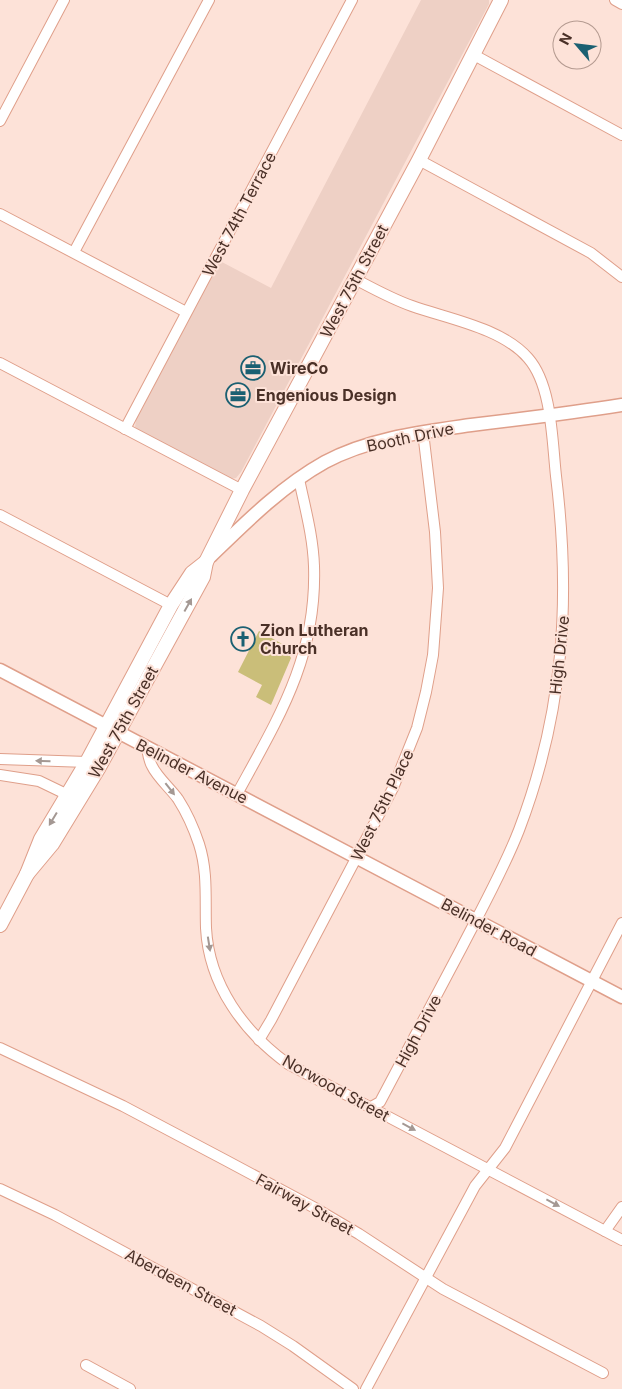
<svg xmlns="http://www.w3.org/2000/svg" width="622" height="1389" viewBox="0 0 622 1389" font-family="Inter,sans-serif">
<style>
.built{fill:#eed0c5}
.green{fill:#cabe79}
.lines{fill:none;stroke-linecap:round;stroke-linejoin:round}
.minor-casing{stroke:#df9f8a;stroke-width:12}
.tertiary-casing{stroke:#df9f8a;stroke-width:15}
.secondary-casing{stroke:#df9f8a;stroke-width:16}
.minor{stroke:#fff;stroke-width:10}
.tertiary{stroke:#fff;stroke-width:12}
.secondary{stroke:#fff;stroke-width:14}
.oneway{fill:#a49893}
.labels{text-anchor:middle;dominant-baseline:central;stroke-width:4;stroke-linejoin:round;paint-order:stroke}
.street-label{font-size:16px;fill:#4a3027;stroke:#fde2d8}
.poi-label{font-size:16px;font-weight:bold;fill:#4a3027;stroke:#fde2d8;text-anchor:start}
</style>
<rect width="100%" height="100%" fill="#fde2d8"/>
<path class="built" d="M421,0H489V4L241,472L236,478L230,479L140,431L135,427L136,420L220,261L271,288Z"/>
<path class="green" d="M259,631L284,645L291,658L271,705L256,697L262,685L238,672Z"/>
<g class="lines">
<g class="minor-casing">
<g id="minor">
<path d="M615,0L622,4"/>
<path d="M474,55L622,135"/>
<path d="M0,121L64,0"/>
<path d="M419,160L591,253L622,277"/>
<path d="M0,214L186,312"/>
<path d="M74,252L209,0"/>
<path d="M355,279C374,289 392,299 412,306C449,319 502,328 528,358C552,385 552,440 556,476C571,600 564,712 519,830C503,871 481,910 461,949C434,1000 407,1051 380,1102L371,1107"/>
<path d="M0,363L242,490"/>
<path d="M125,429L352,0"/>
<path d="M0,515L171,605"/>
<path d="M147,748C148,754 149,761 152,766C157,777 171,789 178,799C187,813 194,829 199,844C208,872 205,899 206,928C209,985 244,1032 288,1064L622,1240"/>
<path d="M0,759L87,762"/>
<path d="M0,775L39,781L68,795"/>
<path d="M237,794C279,717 317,657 314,566C313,536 305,508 299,479"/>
<path d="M259,1040L271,1020L393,788L417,728L426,692L433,655L438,588L435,532L423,432"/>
<path d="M0,1048L123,1106L227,1161L315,1208L359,1234L443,1289L603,1373"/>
<path d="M0,1189L55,1215L261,1326L293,1346L353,1389"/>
<path d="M605,1231L622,1207"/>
<path d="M86,1365L130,1389"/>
<path d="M366,1389L475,1186L505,1148L622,923"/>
</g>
</g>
<g class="tertiary-casing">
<g id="tertiary">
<path d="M211,556C246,522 282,486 325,462C370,438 422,432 471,425C522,419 572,413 622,405"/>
<path d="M0,670L622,997"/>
</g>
</g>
<g class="secondary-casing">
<g id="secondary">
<path d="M27,874L52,844L99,767L203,577L206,562L242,490L419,160L501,0"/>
<path d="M0,925L27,874L41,839L87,762L171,605L192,573L206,562"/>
</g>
</g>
<use href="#minor" class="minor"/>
<use href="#tertiary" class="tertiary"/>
<use href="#secondary" class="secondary"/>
</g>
<defs><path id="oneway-solid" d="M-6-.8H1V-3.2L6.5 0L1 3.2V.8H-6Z" transform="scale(1.25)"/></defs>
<g class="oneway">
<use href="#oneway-solid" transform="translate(188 605) rotate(-61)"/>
<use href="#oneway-solid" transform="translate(43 761) rotate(-178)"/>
<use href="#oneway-solid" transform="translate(170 789) rotate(52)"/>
<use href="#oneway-solid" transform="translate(53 819) rotate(121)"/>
<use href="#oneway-solid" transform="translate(209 944) rotate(81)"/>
<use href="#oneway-solid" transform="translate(409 1127) rotate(28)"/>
<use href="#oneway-solid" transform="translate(553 1203) rotate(28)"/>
</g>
<defs>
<g id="office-ring" transform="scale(1.25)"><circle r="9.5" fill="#fde2d8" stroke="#1b6072" stroke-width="1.5"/><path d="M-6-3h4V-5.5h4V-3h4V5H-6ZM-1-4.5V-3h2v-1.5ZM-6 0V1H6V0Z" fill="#1b6072"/></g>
<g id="church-ring" transform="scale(1.25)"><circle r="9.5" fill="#fde2d8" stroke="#1b6072" stroke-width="1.5"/><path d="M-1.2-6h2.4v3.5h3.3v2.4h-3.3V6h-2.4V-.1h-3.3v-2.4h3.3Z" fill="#1b6072"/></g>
</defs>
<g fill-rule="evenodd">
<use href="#office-ring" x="253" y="368"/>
<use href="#office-ring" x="238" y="395"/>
<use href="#church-ring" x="243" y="639"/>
</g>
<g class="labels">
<g class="street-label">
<text transform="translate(239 214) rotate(-62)">West 74th Terrace</text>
<text transform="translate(354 281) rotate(-62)">West 75th Street</text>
<text transform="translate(410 437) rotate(-12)">Booth Drive</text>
<text transform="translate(559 655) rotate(-84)">High Drive</text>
<text transform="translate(123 722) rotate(-61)">West 75th Street</text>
<text transform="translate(192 771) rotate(27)">Belinder Avenue</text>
<text transform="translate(382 805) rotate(-64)">West 75th Place</text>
<text transform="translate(489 927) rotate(28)">Belinder Road</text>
<text transform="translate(418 1031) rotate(-62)">High Drive</text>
<text transform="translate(336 1088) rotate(29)">Norwood Street</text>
<text transform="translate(305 1204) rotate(29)">Fairway Street</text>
<text transform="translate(181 1282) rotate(28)">Aberdeen Street</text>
</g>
<g class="poi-label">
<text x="270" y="368">WireCo</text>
<text x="256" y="395">Engenious Design</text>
<text x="260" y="630">Zion Lutheran<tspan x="260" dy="18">Church</tspan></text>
</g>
</g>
<g transform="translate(577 45) rotate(298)"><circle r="24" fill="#fde2d8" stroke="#b59b91"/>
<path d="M0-4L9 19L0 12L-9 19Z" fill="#1b6072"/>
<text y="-8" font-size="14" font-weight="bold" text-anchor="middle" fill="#4a3027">N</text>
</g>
</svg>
